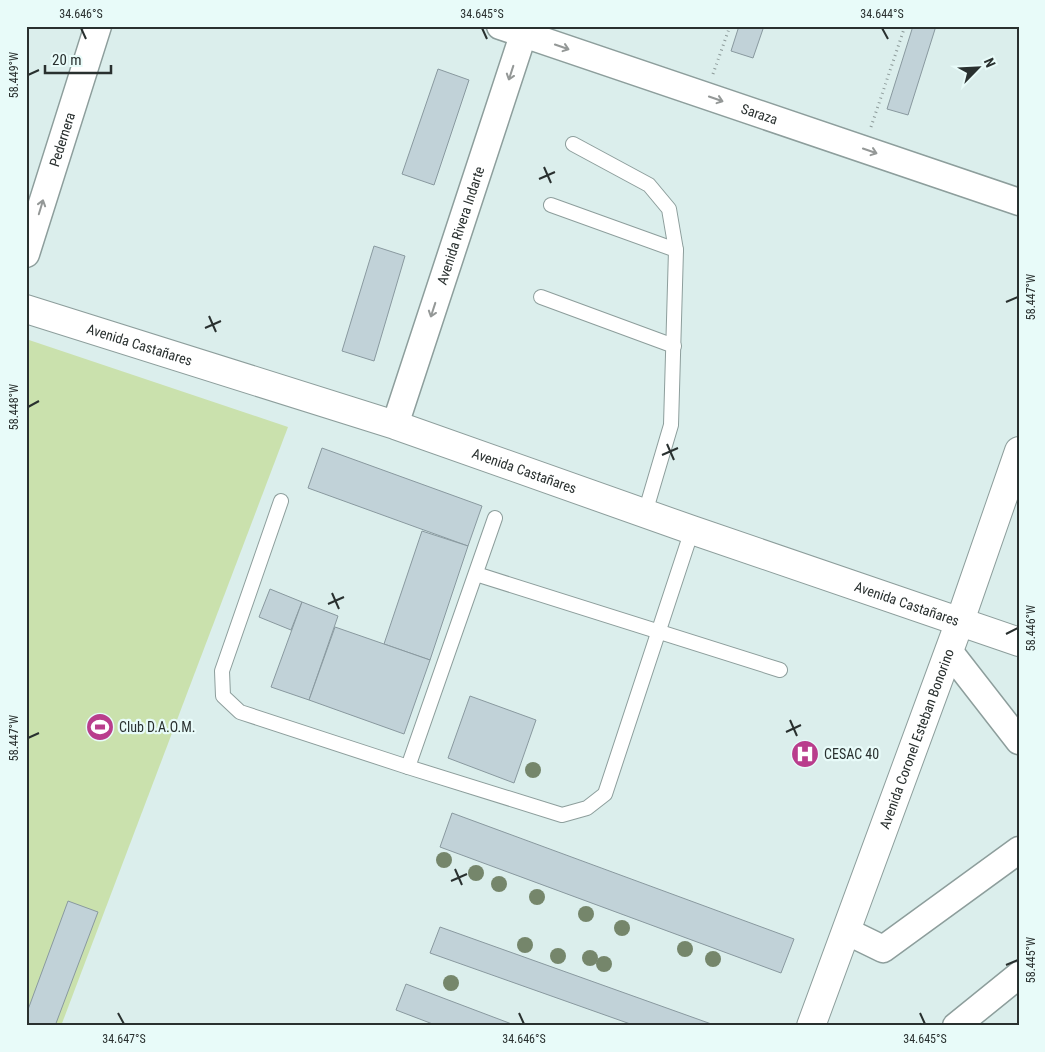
<svg xmlns="http://www.w3.org/2000/svg" width="1045" height="1052" viewBox="0 0 1045 1052" font-family="'Roboto Condensed',sans-serif">
<style>
.pitch{fill:#cae1ad}
.building{fill:#c1d2d8;stroke:#89999f}
.lines{fill:none;stroke-linecap:round;stroke-linejoin:round}
.lane-casing{stroke:#8d9e9c;stroke-width:16}
.street-casing{stroke:#8d9e9c;stroke-width:29}
.secondary-casing{stroke:#8d9e9c;stroke-width:30}
.path{stroke:#8c9a99;stroke-width:3;stroke-dasharray:1 4;stroke-linecap:butt}
.lane{stroke:#fff;stroke-width:14}
.street{stroke:#fff;stroke-width:26}
.secondary{stroke:#fff;stroke-width:28}
.tree{fill:#75866b}
.oneway{stroke:#949897}
.ticks{fill:none;stroke:#29302f;stroke-width:2}
.labels{text-anchor:middle;dominant-baseline:central;stroke-width:4.5;stroke-linejoin:round;paint-order:stroke}
.street-label{font-size:14px;fill:#29302f;stroke:#e8fbf9}
.poi-label{font-size:14px;fill:#29302f;stroke:#e8fbf9;text-anchor:start}
.neatline{fill:none;stroke:#29302f;stroke-width:2}
.ticks-label{font-size:12px;text-anchor:middle;fill:#29302f}
</style>
<rect width="100%" height="100%" fill="#dbeeec"/>
<path class="pitch" d="M26,339L288,427L61,1026H26Z"/>
<g class="building">
<path d="M739,26H764L753,58L731,51Z"/>
<path d="M913,26H936L908,115L887,109Z"/>
<path d="M438,69L469,80L434,185L402,174Z"/>
<path d="M374,246L405,256L374,361L342,351Z"/>
<path d="M322,448L482,506L468,546L308,488Z"/>
<path d="M422,531L468,546L430,660L384,644Z"/>
<path d="M270,589L302,602L291,630L259,617Z"/>
<path d="M302,602L338,616L309,700L271,687Z"/>
<path d="M335,627L430,660L404,734L309,700Z"/>
<path d="M470,696L536,720L514,783L448,758Z"/>
<path d="M452,813L794,939L781,973L440,847Z"/>
<path d="M68,901L98,912L55,1026H26V1015Z"/>
<path d="M440,927L717,1026H636L430,953Z"/>
<path d="M406,984L517,1026H438L396,1010Z"/>
</g>
<g class="lines">
<g class="lane-casing">
<g id="lane">
<path d="M573,144L649,185L669,209L676,250L671,425L645,513"/>
<path d="M551,205L676,250"/>
<path d="M541,297L674,346"/>
<path d="M281,501L222,671L223,696L240,712L408,767L562,815L587,808L605,794L692,530"/>
<path d="M476,574L780,670"/>
<path d="M408,767L495,518"/>
</g>
</g>
<g class="street-casing">
<g id="street">
<path id="s1" d="M500,26L1019,202"/>
<path id="s2" d="M26,254L98,26"/>
<path id="s3" d="M395,425L526,26"/>
<path d="M949,651L1019,741"/>
<path d="M846,931L883,949L1019,850"/>
<path d="M956,1026L1019,975"/>
</g>
</g>
<g class="secondary-casing">
<g id="secondary">
<path id="s4" d="M26,309L395,425L692,530L1019,642"/>
<path id="s5" d="M811,1026L960,621L1019,451"/>
</g>
</g>
<g class="path">
<path d="M713,74L730,26"/>
<path d="M871,127L905,26"/>
</g>
<use href="#lane" class="lane"/>
<use href="#street" class="street"/>
<use href="#secondary" class="secondary"/>
</g>
<g class="tree">
<circle cx="533" cy="770" r="8"/>
<circle cx="444" cy="860" r="8"/>
<circle cx="476" cy="873" r="8"/>
<circle cx="499" cy="884" r="8"/>
<circle cx="537" cy="897" r="8"/>
<circle cx="586" cy="914" r="8"/>
<circle cx="622" cy="928" r="8"/>
<circle cx="525" cy="945" r="8"/>
<circle cx="685" cy="949" r="8"/>
<circle cx="558" cy="956" r="8"/>
<circle cx="590" cy="958" r="8"/>
<circle cx="713" cy="959" r="8"/>
<circle cx="604" cy="964" r="8"/>
<circle cx="451" cy="983" r="8"/>
</g>
<defs><path id="oneway-shaft" d="M-6 0H5M1.5-3L5.5 0L1.5 3" fill="none" stroke-width="1.6" stroke-linecap="round" stroke-linejoin="round" transform="scale(1.25)"/></defs>
<g class="oneway">
<use href="#oneway-shaft" transform="translate(562 47) rotate(19)"/>
<use href="#oneway-shaft" transform="translate(511 73) rotate(108)"/>
<use href="#oneway-shaft" transform="translate(716 99) rotate(19)"/>
<use href="#oneway-shaft" transform="translate(870 151) rotate(19)"/>
<use href="#oneway-shaft" transform="translate(41 207) rotate(-73)"/>
<use href="#oneway-shaft" transform="translate(433 310) rotate(108)"/>
</g>
<path class="ticks" d="M81,28L86,39M482,28L487,39M882,28L888,39M28,75L39,70M544,167L551,183M539,179L555,172M1006,302L1018,297M209,316L216,332M205,328L221,321M28,407L39,401M667,444L674,460M662,455L678,448M332,593L339,609M328,604L344,597M1006,634L1018,628M790,720L797,736M786,732L801,725M28,738L39,733M455,869L462,885M451,881L467,874M1006,965L1018,960M118,1013L124,1024M519,1013L524,1024M920,1013L925,1024"/>
<defs>
<g id="stadium-disc" transform="scale(1.4375)"><circle r="9.5" fill="#b93d8c" stroke="#e8fbf9"/><path d="M0-5a6.5 5 0 1 0 0 10a6.5 5 0 1 0 0-10ZM-3.5-1.8h7v3.6h-7Z" fill="#fff"/></g>
<g id="hospital-disc" transform="scale(1.4375)"><circle r="9.5" fill="#b93d8c" stroke="#e8fbf9"/><path d="M-5-5h3v3.5h4V-5h3V5h-3V1.5h-4V5h-3Z" fill="#fff"/></g>
</defs>
<g fill-rule="evenodd">
<use href="#stadium-disc" x="100" y="727"/>
<use href="#hospital-disc" x="805" y="754"/>
</g>
<g class="labels">
<g class="street-label">
<text stroke="none"><textPath href="#s1" startOffset="274">Saraza</textPath></text>
<text stroke="none"><textPath href="#s2" startOffset="120">Pedernera</textPath></text>
<text stroke="none"><textPath href="#s3" startOffset="210">Avenida Rivera Indarte</textPath></text>
<text stroke="none"><textPath href="#s4" startOffset="119">Avenida Castañares</textPath></text>
<text stroke="none"><textPath href="#s4" startOffset="524">Avenida Castañares</textPath></text>
<text stroke="none"><textPath href="#s4" startOffset="929">Avenida Castañares</textPath></text>
<text stroke="none"><textPath href="#s5" startOffset="306">Avenida Coronel Esteban Bonorino</textPath></text>
</g>
<g class="poi-label">
<text x="119" y="727">Club D.A.O.M.</text>
<text x="824" y="754">CESAC 40</text>
</g>
</g>
<rect width="1045" height="1052" fill="none" stroke="#e8fbf9" stroke-width="55"/>
<g transform="translate(978 68) rotate(66)" stroke="#e8fbf9" stroke-width="4" paint-order="stroke">
<path d="M0-4L9 19L0 12L-9 19Z" fill="#29302f"/>
<text y="-8" font-size="14" font-weight="bold" text-anchor="middle" fill="#29302f">N</text>
</g>
<path d="M45 65v8h66v-8" fill="none" stroke="#29302f" stroke-width="2.5"/>
<text x="52" y="65" font-size="15" fill="#29302f" stroke="#e8fbf9" stroke-width="4" paint-order="stroke">20 m</text>
<rect x="28" y="28" width="990" height="996" class="neatline"/>
<g class="ticks-label">
<text x="81" y="18">34.646°S</text>
<text x="482" y="18">34.645°S</text>
<text x="882" y="18">34.644°S</text>
<text transform="translate(14 75) rotate(-90)" y="4">58.449°W</text>
<text transform="translate(1031 297) rotate(-90)" y="4">58.447°W</text>
<text transform="translate(14 407) rotate(-90)" y="4">58.448°W</text>
<text transform="translate(1031 628) rotate(-90)" y="4">58.446°W</text>
<text transform="translate(14 738) rotate(-90)" y="4">58.447°W</text>
<text transform="translate(1031 960) rotate(-90)" y="4">58.445°W</text>
<text x="124" y="1043">34.647°S</text>
<text x="524" y="1043">34.646°S</text>
<text x="925" y="1043">34.645°S</text>
</g>
</svg>
